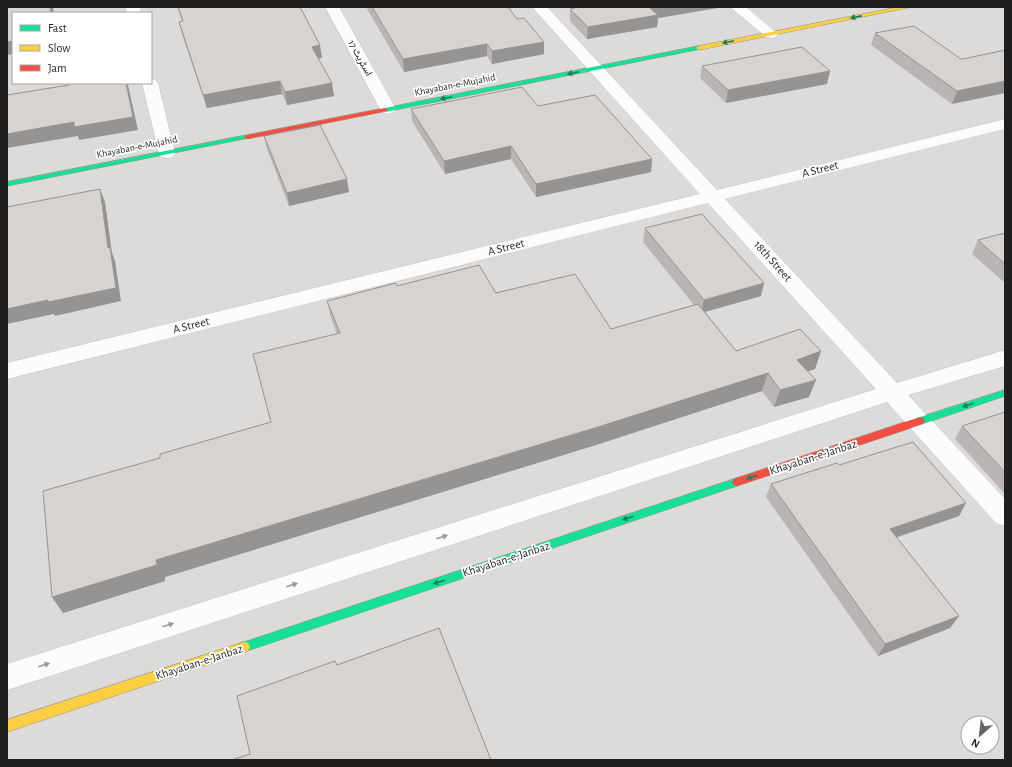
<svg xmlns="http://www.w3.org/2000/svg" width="1012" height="767" viewBox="0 0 1012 767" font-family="'Alegreya Sans',Vazirmatn,sans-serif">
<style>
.residential{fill:#dddbd9;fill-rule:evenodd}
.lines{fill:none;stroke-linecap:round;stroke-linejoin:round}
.street-casing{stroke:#c6c5c4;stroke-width:1}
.fast-casing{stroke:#99977f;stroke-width:1}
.slow-casing{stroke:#99977f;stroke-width:1}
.jam-casing{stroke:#99977f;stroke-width:1}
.street{fill:#fcfcfc;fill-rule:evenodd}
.fast{fill:#16e098;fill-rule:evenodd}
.slow{fill:#ffcf43;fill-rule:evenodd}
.jam{fill:#f24e42;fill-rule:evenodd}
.wall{fill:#b8b5b4}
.shaded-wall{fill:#969492}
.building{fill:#d6d3d1;stroke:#969492}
.oneway{fill:#1a805c}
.oneway2{fill:#999}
.labels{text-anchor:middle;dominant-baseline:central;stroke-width:3.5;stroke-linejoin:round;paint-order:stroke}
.far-street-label{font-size:10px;fill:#1f1f1f;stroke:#fff}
.street-label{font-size:12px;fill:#1f1f1f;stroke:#fff}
</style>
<rect width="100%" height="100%" fill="#eeebe8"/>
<path class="residential" d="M7,7H1005V760H7ZM13,13H151V83H13ZM968,723H992V747H968Z"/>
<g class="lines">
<g class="street-casing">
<g id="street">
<path d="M126,7H140L141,13H127Z"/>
<path d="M325,7H339L396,109L394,112L388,114L382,112L380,109Z"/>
<path d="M532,7H547L717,190L1005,119V129L725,199L897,383L1005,350V366L908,395L1005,499V526L996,523L887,402L7,690V664L876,389L708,203L7,379V363L700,194Z"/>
<path d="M730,7H746L778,34L776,37L771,38L766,37Z"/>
<path d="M151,79L155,80L158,83L175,153L173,157L167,158L161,157L159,153L142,83H151Z"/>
</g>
</g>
<g class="fast-casing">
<g id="fast">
<path d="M699,46L701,47V49L385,112L382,110L385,108Z"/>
<path d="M247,135L249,136V138L7,186V182Z"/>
<path d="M1005,390V396L920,425L917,424L915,421L917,418Z"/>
<path d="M737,478L740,479L742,482L740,485L244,652L240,651L238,647L240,643L244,642Z"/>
</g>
</g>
<g class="slow-casing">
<g id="slow">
<path d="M899,7H911L699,50L696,48L699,46Z"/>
<path d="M244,642L248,643L250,647L248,651L7,732V720Z"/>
</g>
</g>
<g class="jam-casing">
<g id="jam">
<path d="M385,108L388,110L387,111L247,139L244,137L247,135Z"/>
<path d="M920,417L923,418L925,421L923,424L737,486L734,485L732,482L734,479Z"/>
</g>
</g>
<use href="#street" class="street"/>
<use href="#fast" class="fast"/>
<use href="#slow" class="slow"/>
<use href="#jam" class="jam"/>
</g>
<g class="wall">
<path d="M177,7H300L322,58H318L334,96L287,105L282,94L207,108L182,34L179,22L182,21Z"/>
<path d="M366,7H508L517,19L544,42V54L492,64L487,56L404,72Z"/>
<path d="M575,7H723L658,18L657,27L587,39L570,21V9L575,8Z"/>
<path d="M875,33L961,59H963L1005,50L952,104L871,45Z"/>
<path d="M702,66L827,84L726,103L700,78Z"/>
<path d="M538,106L652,159L651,172L536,197L511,159L445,174L412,121L411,109Z"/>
<path d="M264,136L349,192L289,206L267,149Z"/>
<path d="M645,228L761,296L705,312L736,351H821L815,369L808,371L809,397L774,407L762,391L596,445L165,577V581L63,613L52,597L160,458L271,422L337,334L331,318L327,301L397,286L496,293L611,329L694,305L643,242Z"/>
<path d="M1005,233V283L972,254L978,240Z"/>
<path d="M1005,412V494L955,439L962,426Z"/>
<path d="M839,465L966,503L959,516L896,537L959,616L950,628L878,656L766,497L771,484Z"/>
</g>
<g class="shaded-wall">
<path d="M50,7H53L54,13H51Z"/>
<path d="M654,7H723L658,18L657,27L587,39L588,27Z"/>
<path d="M13,41V54L7,55V42Z"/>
<path d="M544,42V54L492,64V51Z"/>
<path d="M487,44V56L404,72L403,59Z"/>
<path d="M320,45L322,58L314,59L312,47Z"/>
<path d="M830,71L827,84L726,103L728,90Z"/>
<path d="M280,81L282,94L207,108L203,95Z"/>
<path d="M1005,81V93L952,104L957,91Z"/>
<path d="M126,83H127L128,85L138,130L79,140L78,136L7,148V134Z"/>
<path d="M332,83L334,96L287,105L285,92Z"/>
<path d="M511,146V159L445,174L444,161Z"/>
<path d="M652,159L651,172L536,197V184Z"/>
<path d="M347,179L349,192L289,206L287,193Z"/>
<path d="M100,189L105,202L112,253L115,261L121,301L55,316L54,314L7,324V309L108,248Z"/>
<path d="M764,283L761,296L701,313L704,300Z"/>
<path d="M821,351L815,369L791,377L797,360Z"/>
<path d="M768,373L762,391L596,445L165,577V581L63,613L52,597L156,560Z"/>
<path d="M816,380L809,397L774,407L780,390Z"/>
<path d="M966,503L959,516L883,542L890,529Z"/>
<path d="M959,616L950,628L878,656L885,644Z"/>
</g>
<g class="building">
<path d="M7,7H50L51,13H13V41L7,42Z"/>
<path d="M178,7H300L320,45L312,47L332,83L285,92L280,81L203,95L179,22L183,21Z"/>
<path d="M372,7H508L517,19L524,18L544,42L492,51L487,44L403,59Z"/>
<path d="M579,7H654L650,8L658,15L588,27L570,9Z"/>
<path d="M914,26L961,59H963L1005,50V81L957,91L875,33Z"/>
<path d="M802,47L830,71L728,90L702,66Z"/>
<path d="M69,83H126L133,117L74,127V122L7,134V95L69,85Z"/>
<path d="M522,87L538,106L595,95L652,159L536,184L511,146L444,161L411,109Z"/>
<path d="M320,125L347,179L287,193L264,136Z"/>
<path d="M100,189L108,248L110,247L116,288L48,302V300L7,309V207Z"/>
<path d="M702,214L764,283L704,300L645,228Z"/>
<path d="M1005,233V264L978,240Z"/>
<path d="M479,265L496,293L575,274L611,329L698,304L736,351L800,329L821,351L797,360L816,380L780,390L768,373L598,427L156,560L157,565L52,597L43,491L160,458V454L271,422L253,354L340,333L327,301L396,283L397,286Z"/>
<path d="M1005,412V472L962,426Z"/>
<path d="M913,442L966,503L890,529L959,616L885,644L771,484L837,463L839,465Z"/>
<path d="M439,628L491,760H231L250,754L237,696L335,661L337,665Z"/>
</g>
<defs><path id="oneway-solid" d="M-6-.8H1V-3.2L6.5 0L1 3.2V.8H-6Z"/></defs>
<g class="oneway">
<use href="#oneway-solid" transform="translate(856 17) rotate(169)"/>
<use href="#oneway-solid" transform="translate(728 42) rotate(169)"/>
<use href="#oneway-solid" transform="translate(573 73) rotate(169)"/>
<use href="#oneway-solid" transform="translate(446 98) rotate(169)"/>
<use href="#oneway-solid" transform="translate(968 405) rotate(162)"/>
<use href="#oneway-solid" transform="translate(752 477) rotate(162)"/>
<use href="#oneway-solid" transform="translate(628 518) rotate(162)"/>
<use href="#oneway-solid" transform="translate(439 582) rotate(162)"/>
</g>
<g class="oneway2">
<use href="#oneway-solid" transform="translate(442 537) rotate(-18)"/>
<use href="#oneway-solid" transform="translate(292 585) rotate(-18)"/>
<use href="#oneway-solid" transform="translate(168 625) rotate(-18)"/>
<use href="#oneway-solid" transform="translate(44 665) rotate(-18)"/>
</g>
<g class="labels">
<g class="far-street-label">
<text transform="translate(360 58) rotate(61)">اسٹریٹ 17</text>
<text transform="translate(455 85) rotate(-11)">Khayaban-e-Mujahid</text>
<text transform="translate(137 147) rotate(-11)">Khayaban-e-Mujahid</text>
</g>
<g class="street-label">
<text transform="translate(820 169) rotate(-14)">A Street</text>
<text transform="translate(506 247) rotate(-14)">A Street</text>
<text transform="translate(773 261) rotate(48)">18th Street</text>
<text transform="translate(191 325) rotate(-14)">A Street</text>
<text transform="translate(813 457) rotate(-18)">Khayaban-e-Janbaz</text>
<text transform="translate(506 559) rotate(-18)">Khayaban-e-Janbaz</text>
<text transform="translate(199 662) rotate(-18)">Khayaban-e-Janbaz</text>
</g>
</g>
<rect width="1012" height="767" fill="none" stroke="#1f1f1f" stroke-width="16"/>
<rect x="12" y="12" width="140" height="72" fill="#ffffff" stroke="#a5a5a5"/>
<rect x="20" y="25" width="20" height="6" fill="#16e098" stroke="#a5a5a5"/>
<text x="48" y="32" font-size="12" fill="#1f1f1f">Fast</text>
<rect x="20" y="45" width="20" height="6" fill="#ffcf43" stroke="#a5a5a5"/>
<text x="48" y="52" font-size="12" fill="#1f1f1f">Slow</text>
<rect x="20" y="65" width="20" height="6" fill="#f24e42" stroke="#a5a5a5"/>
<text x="48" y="72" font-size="12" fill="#1f1f1f">Jam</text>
<g transform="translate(980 735) rotate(208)"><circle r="19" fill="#ffffff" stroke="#a5a5a5"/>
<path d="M0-3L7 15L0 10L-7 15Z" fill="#676665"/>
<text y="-6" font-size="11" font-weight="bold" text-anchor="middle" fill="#1f1f1f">N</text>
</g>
</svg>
